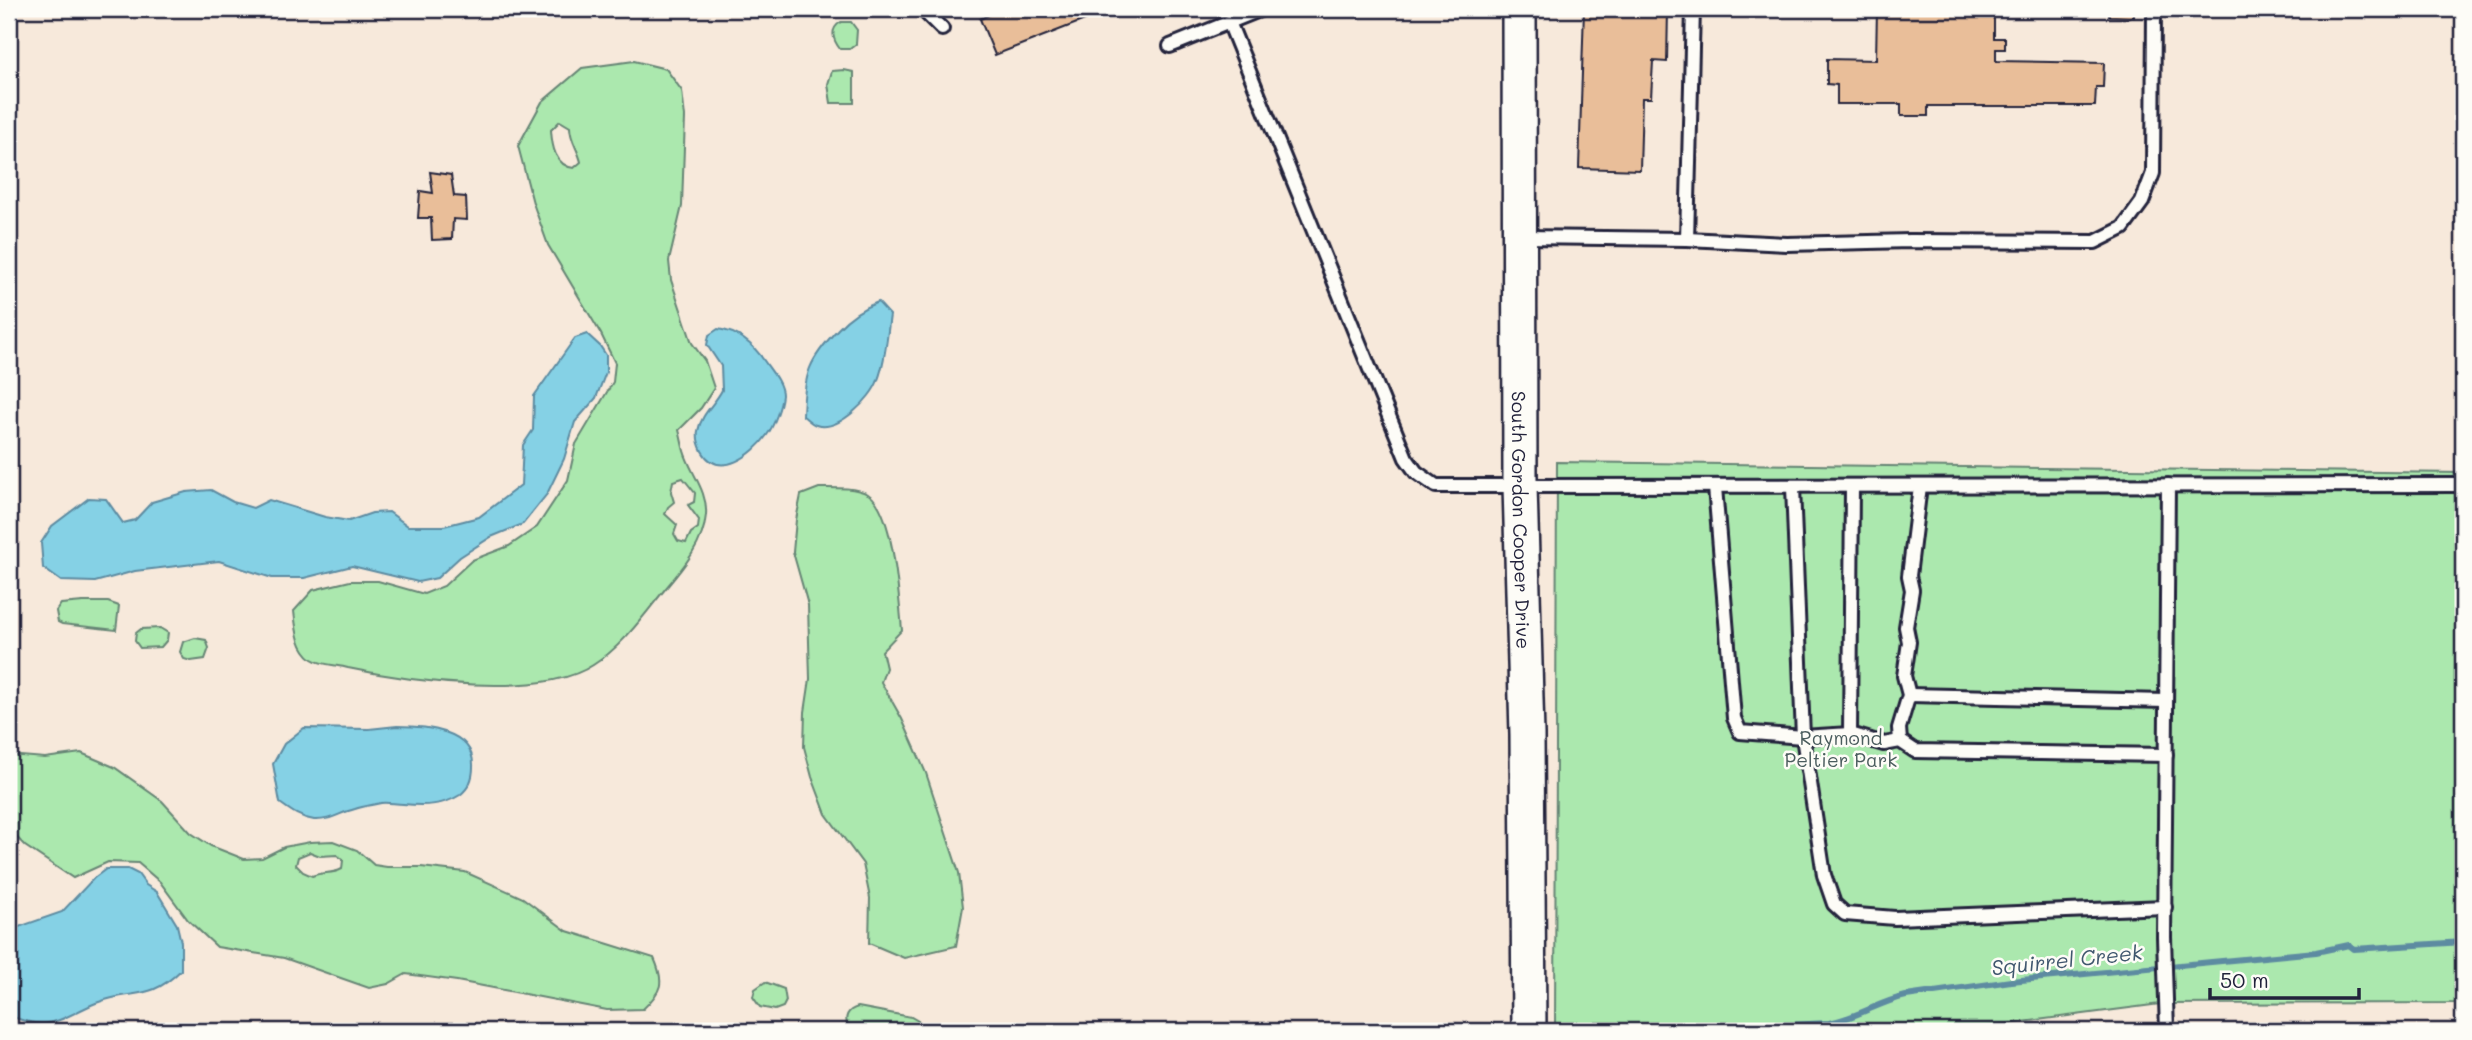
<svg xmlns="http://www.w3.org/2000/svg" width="2472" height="1040" viewBox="0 0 2472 1040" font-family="Mali,sans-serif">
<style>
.green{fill:#abe8ae;stroke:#668574;stroke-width:2;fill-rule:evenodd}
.water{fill:#85d1e5;stroke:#5d8ba1;stroke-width:2}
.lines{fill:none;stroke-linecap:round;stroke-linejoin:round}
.stream{stroke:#5d8ba1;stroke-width:6}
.building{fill:#e9be99;stroke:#22223b;stroke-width:2}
.lane-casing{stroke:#22223b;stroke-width:18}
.secondary-casing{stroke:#22223b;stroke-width:38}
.lane{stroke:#fdfcf7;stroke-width:12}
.secondary{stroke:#fdfcf7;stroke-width:33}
.labels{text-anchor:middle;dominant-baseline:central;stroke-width:5;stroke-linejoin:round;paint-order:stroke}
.street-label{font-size:19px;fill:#22223b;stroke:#fdfcf7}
.park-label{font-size:19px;fill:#4b5d5e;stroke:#fdfcf7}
.water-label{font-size:21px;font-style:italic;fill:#40576e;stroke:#fdfcf7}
</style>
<rect width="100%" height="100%" fill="#f7e9db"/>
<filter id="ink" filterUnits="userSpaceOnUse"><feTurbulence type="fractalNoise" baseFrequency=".0143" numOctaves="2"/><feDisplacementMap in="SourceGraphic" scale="14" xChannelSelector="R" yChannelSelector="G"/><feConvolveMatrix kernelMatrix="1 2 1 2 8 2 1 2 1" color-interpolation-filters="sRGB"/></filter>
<g filter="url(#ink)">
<g class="green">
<path d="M841,22H851L857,30L856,44L850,49H840C833,40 829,29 841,22Z"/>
<path d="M634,61L666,69L682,91L685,117L682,206L669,261L671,280L692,343L705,361L714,388L701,408L679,430C681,437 682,444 684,451C690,472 708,491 706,515C704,543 683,568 666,588C644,615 623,646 593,665C541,700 408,681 348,668C338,665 321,665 312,659C297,648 296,628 294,611L313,590L350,581H378L424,594L444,586L472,560L509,546L537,527L568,480L576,444L613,382L615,363L601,334L548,245L533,203L518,146L542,102L582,68ZM560,121L570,127C570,140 578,149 581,162L574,168C555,166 552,146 551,130ZM683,478L695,493L694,502L688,505L699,520L698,528L691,533L686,543L678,541L674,534L677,525L665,514L668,507L674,502L671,492L673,481Z"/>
<path d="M844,70L854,72V103H831L828,84L832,71Z"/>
<path d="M1557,462L2463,473V1003L2160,1004L1953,1031H1555Z"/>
<path d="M819,488C834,488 854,487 868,494C894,509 899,600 902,630L882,651L886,668L881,682L902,719L926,773L959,873L963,907L956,946L904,958L869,943L870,898L863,864L826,814L812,777L804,747L805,712L810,679L808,605L793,552L796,520L801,495Z"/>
<path d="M83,602H108L119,606L116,630L62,624L58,622L56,611L61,604Z"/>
<path d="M160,628L168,633L167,640L161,647L140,648L135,641L136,633L141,629Z"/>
<path d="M195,638L206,640L209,648L205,659L191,661L184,659L180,652L183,642Z"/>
<path d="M81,753L114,767L162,801L191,833L211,846L244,859L262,858L284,847L310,842L333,841L357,850L374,865L387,867H421L465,872L523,898L567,931L654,958C665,983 662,991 643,1009L607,1010L457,981L406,974L388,984L369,988L284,958L217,947L188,920L160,882L138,863L108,862L73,878L25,846L9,829V755L45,758ZM310,852L320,856L337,855L343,860L342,869C331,875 323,871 312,876L303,872L296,865L298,857Z"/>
<path d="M765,982L784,989L786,1001L783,1007L775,1010L760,1007L753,997L755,989Z"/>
<path d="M858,1007L911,1017L920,1022L921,1031H861L848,1028C844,1017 847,1010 858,1007Z"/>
</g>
<g class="water">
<path d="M878,302L890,315C887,336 886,359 878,380C872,398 838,433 816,425C812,424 807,419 803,416C804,373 809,360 838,329C850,316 862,308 878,302Z"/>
<path d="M718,329C739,332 754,345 765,362C771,371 782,383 782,395C781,406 774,426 767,435C754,454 719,481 702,451C699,445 697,437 698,431C701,414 715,404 722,390L721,366L707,345L709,335Z"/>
<path d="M587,334L600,346L606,355V372L596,398L575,422L564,459L547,494L523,524L491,537L460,557L437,578L418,582L352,566L304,578H272L219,561L135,571L95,582L61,581L43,568L41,543L52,526L89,498L106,499L123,523L135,520L152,502L186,492L211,490L233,502L253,508L269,500L325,517L349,521L372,513L389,512L408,526H444L479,517L521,485L523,445L533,430L534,396L575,338Z"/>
<path d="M397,726C423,726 475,729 473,767C473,778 469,788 460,795C443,806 423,806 403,804C395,804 388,802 381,803C372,805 363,806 355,809C339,813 330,821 314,820C300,818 291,811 280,803L273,764L284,744L304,728L369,729Z"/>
<path d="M106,869H128L138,874L146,885L157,892L177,925L181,942V970C148,1003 133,988 96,1003C60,1018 50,1034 9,1015V923L16,928L62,912L94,878Z"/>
</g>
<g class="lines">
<path class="stream" d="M1678,1031L1829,1023C1856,1018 1879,1002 1906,996L2011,981L2316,952L2349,945L2354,949L2463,942"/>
</g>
<g class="building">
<path d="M1002,9H1113L995,55L980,19Z"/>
<path d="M1584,9H1668L1667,62L1653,61L1651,98H1642L1640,170L1579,168Z"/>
<path d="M1877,9H1994V38H2005V49H1996V61L2104,63L2103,87H2096L2095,106H1928V116H1901V104H1837V85L1827,84V59L1876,60Z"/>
<path d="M2109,9H2134V17L2109,16Z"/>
<path d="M430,172L451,175L454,196L466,197L467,220L453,219L452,239L432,240L431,218H418L420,191L433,193Z"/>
</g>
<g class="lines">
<g class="lane-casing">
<g id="lane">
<path d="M922,9L942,29"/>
<path d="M1229,22L1406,458L1416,472L1436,486L2463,485"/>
<path d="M1170,46L1262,9"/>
<path d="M1522,237L1687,239L1693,9"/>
<path d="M1687,239L1787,244L1910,241L2095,242L2123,228L2142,202L2153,173L2154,9"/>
<path d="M1715,487L1734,718L1740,732L1803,737L1850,734L1884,744L1900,741L1915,751L2166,755"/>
<path d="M1793,487L1803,737L1824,875L1834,904L1845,914L1895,918L2165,907"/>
<path d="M1909,695L2166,701"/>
<path d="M1850,734L1852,486"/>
<path d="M1900,741L1899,728L1909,695L1904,676L1909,642L1906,627L1912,590L1909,576L1920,486"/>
<path d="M2167,1031L2164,937L2168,485"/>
</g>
</g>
<g class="secondary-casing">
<g id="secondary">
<path id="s1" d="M1519,9L1520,486L1527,734L1529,1031"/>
</g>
</g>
<use href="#lane" class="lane"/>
<use href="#secondary" class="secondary"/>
</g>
</g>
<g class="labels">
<g class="street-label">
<text stroke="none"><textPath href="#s1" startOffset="511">South Gordon Cooper Drive</textPath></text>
</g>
<g class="park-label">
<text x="1841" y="737">Raymond<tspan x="1841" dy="22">Peltier Park</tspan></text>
</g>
<g class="water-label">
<text transform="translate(2067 959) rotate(-6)">Squirrel Creek</text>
</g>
</g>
<rect width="2472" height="1040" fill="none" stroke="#fdfcf7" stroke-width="35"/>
<rect x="18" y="18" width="2437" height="1005" fill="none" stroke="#22223b" stroke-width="2.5" filter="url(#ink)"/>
<path d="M2210 988v10h149v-10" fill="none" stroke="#22223b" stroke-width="3.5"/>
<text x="2220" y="988" font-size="21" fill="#22223b" stroke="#fdfcf7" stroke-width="5" paint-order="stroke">50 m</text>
</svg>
